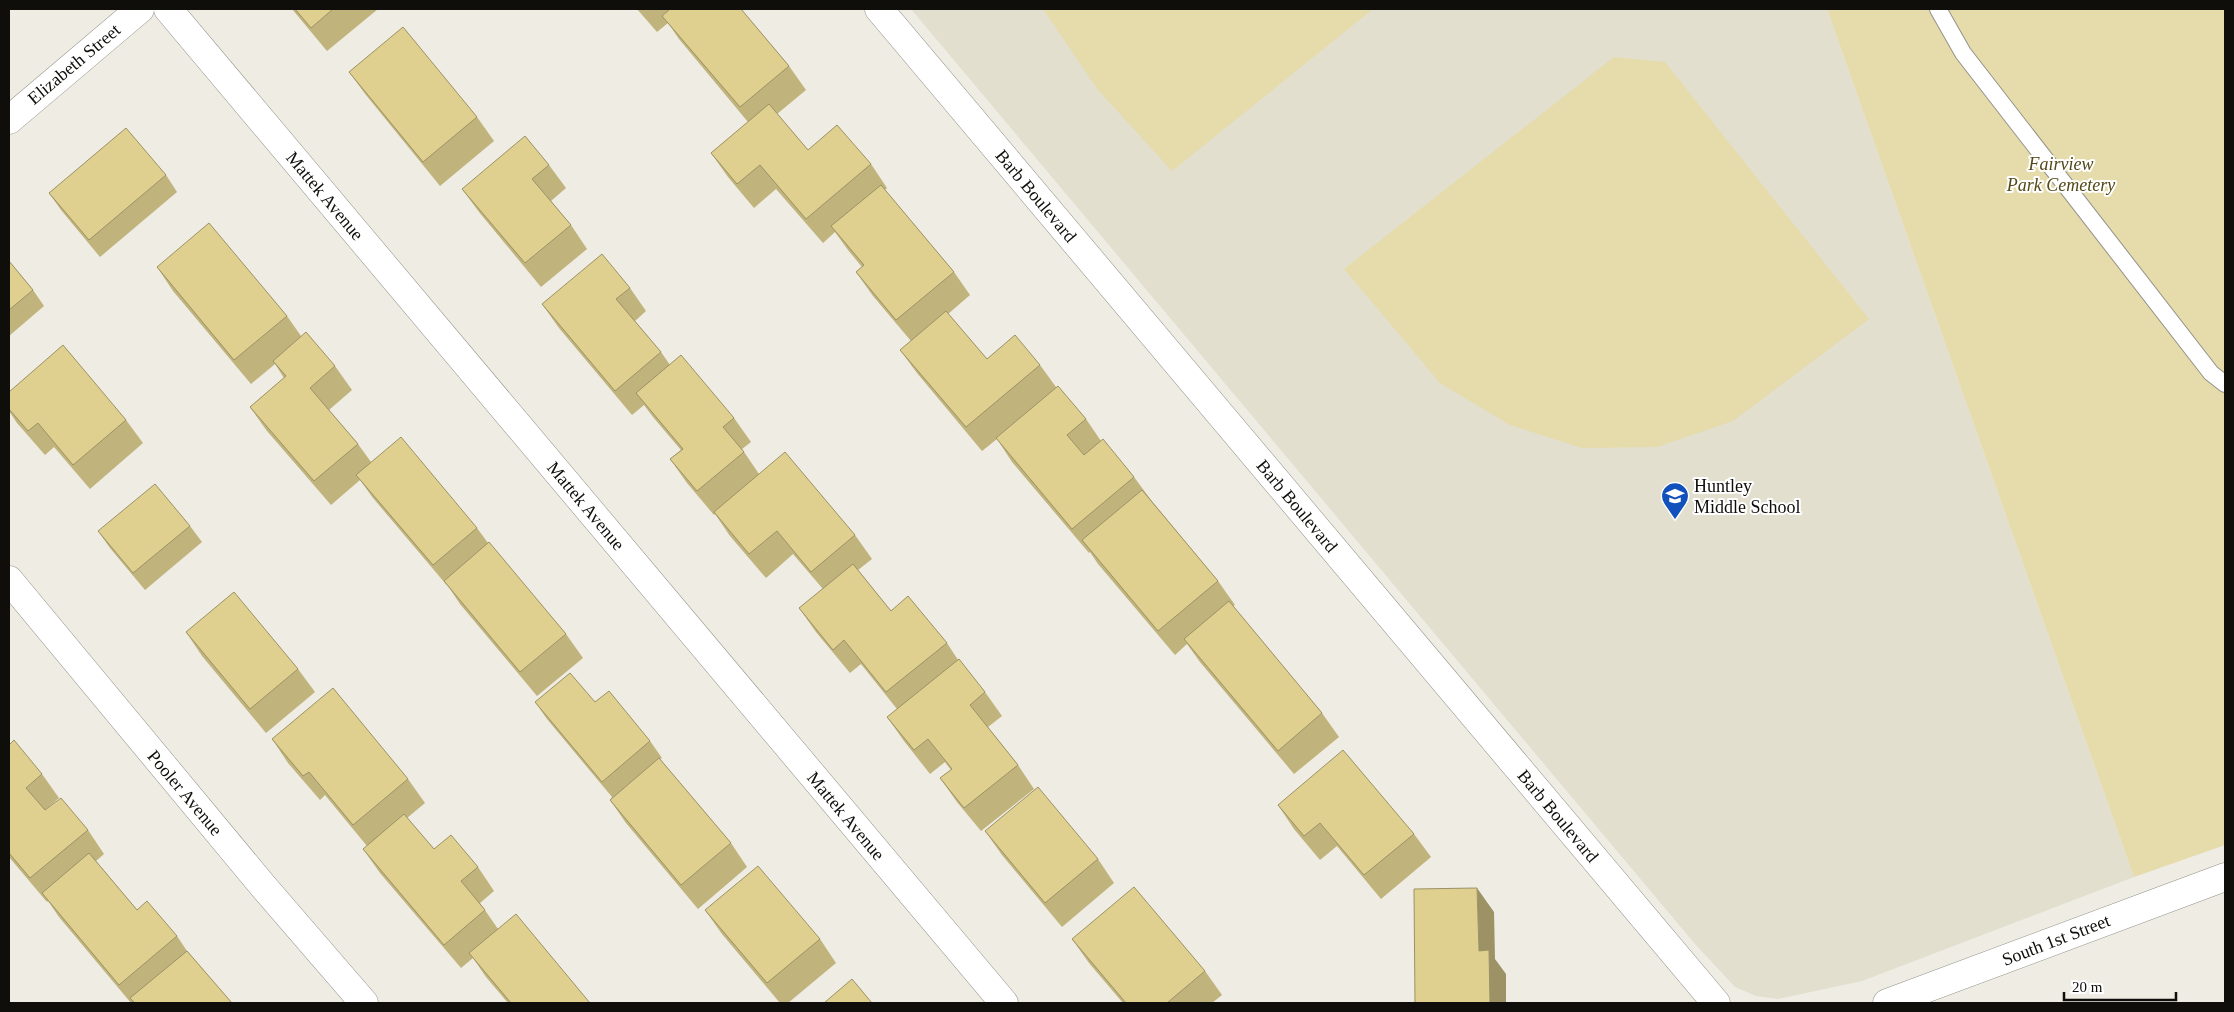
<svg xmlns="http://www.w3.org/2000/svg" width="2234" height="1012" viewBox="0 0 2234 1012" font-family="'Times New Roman',serif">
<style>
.built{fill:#e2dfcf}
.green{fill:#e6dbab}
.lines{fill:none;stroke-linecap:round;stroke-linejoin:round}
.lane-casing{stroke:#939289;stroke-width:18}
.street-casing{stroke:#939289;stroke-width:29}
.secondary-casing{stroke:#939289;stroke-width:29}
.lane{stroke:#fff;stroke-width:16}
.street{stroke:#fff;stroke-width:28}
.secondary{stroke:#fff;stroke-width:28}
.wall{fill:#c0b37c}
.shaded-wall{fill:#9c9265}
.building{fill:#dfd090;stroke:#9c9265}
.labels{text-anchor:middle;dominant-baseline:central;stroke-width:4;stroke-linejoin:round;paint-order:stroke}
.street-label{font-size:18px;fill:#0f0e0b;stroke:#fff}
.park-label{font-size:18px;font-style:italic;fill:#534817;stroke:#fff}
.poi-label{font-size:18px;fill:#0f0e0b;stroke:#fff;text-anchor:start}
</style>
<rect width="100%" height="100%" fill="#eeece3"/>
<path class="built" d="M911,9H1827L2134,877L1862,981L1778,999L1756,996L1735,987L1695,944Z"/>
<g class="green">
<path d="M1043,9H1373L1172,171L1098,90Z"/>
<path d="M1827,9H2225V845L2134,877Z"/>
<path d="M1614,57L1665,62L1869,319L1733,421L1657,447L1582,448L1510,425L1440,383L1344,269Z"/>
</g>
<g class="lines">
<g class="lane-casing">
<path id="lane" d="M1938,9L1963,53L2211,373L2225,384"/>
</g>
<g class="street-casing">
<g id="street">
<path d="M168,9L1004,1003"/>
<path d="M879,9L1716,1003"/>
<path d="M9,120L140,9"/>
<path d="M9,580L263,886L364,1003"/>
</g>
</g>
<g class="secondary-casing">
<path id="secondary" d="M1887,1003L2225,877"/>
</g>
<use href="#lane" class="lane"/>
<use href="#street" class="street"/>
<use href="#secondary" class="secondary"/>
</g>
<g class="wall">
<path d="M292,9H378L327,51Z"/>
<path d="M637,9H741L789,66L806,90L777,114L808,150L871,164L887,188L885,190L954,272L970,295L948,314L987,359L1040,365L1056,387L1086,419L1101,441L1134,477L1151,500L1218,581L1235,605L1233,606L1322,713L1339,737L1294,774L1200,662L1187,644L1175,655L1098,564L1090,552L1089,553L1012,462L997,439L982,451L917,373L900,350L911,341L873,296L856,272L862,267L848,250L835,232L823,243L776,189L754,208L728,177L711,153L748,122L679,39L668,23L657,32Z"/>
<path d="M349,72L477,117L494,141L440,186L366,95Z"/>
<path d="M549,165L566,188L551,201L571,225L587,249L541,287L479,212L462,189Z"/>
<path d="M166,175L177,192L100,257L61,210L49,193Z"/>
<path d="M9,261L33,290L44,306L9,336Z"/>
<path d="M157,267L287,316L301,336L335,366L352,390L329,410L358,444L371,462L477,528L488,543L566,634L583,658L537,696L460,604L450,589L373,498L360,480L331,505L267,431L250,407L284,378L275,364L251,384L173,291Z"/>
<path d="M630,288L646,311L635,321L661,352L670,365L734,418L751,442L742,449L759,474L855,535L872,559L858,570L891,611L947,643L958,660L985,692L1002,716L988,727L1018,765L1034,789L981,831L957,802L940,778L951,770L945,762L930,774L904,741L887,717L897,709L861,664L850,673L816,632L799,608L823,589L793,554L766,578L730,536L715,514L714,515L687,483L670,459L681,450L653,417L644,405L632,415L559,328L542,304Z"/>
<path d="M9,392L126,420L143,443L90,489L54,447L45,455L17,423L9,411Z"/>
<path d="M190,526L202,542L145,590L110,548L98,531Z"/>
<path d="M186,632L298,669L315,692L266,733L202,656Z"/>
<path d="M535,702H595L650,741L662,758L660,759L731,843L747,867L698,909L626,823L610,800L612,797L547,719Z"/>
<path d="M272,739L408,779L425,803L407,818L434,849L478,867L494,891L480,903L498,929L590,1003H508L486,977L473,958L461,968L380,873L363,849L367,846L325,795L320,800L288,763Z"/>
<path d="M9,745L42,774L59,798L45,810L88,830L104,854L96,861L137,910L177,936L187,951L232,1003H131L59,917L48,901L47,902L9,857Z"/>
<path d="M1278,805L1414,834L1431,857L1381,899L1337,846L1320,860L1294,829Z"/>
<path d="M985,831L1098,859L1114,883L1062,927L1002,855Z"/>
<path d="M705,910L820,939L836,963L788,1003H780L722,934Z"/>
<path d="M1072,939L1205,971L1222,995L1212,1003H1123L1089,963Z"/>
</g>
<path class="shaded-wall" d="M1477,888L1494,912L1495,959L1506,974V1003H1490L1479,951Z"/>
<g class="building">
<path d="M295,9H333L311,28Z"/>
<path d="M670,9H741L789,66L740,107L662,16Z"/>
<path d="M403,27L477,117L423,162L349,72Z"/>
<path d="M769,104L808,150L837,125L871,164L806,219L760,165L737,184L711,153Z"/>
<path d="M126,128L166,175L89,240L49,193Z"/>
<path d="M525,136L549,165L532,179L571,225L525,263L462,189Z"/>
<path d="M881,185L954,272L896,320L856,272L864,265L831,226Z"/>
<path d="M209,223L287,316L234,360L157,267Z"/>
<path d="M602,254L630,288L616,299L661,352L615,391L542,304Z"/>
<path d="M9,261L33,290L9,310Z"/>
<path d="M946,311L987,359L1015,335L1040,365L966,427L900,350Z"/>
<path d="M306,332L335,366L310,388L358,444L314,481L250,407L286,376L273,361Z"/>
<path d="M63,345L126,420L73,465L38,423L28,431L9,409V392Z"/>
<path d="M681,355L734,418L723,427L744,452L697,491L670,459L683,449L636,393Z"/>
<path d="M1058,386L1086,419L1067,435L1084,455L1103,439L1134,477L1072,529L996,438Z"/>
<path d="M401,437L477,528L433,565L356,475Z"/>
<path d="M785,452L855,535L811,572L777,531L749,554L714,512Z"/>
<path d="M155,484L190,526L133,573L98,531Z"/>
<path d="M1142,490L1218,581L1158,631L1082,540Z"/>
<path d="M489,542L566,634L520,672L444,581Z"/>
<path d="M853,564L891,611L908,596L947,643L886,692L844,640L833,650L799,608Z"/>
<path d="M234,592L298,669L250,709L186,632Z"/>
<path d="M1229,601L1322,713L1278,751L1184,639Z"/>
<path d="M959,659L985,692L970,705L1018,765L964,808L940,778L952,769L928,739L914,750L887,717Z"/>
<path d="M570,673L595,702L609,691L650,741L602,782L535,702Z"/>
<path d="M333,688L408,779L353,825L309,772L303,776L272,739Z"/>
<path d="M14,740L42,774L26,788L45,810L61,798L88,830L30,878L9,853V745Z"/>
<path d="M1343,750L1414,834L1364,875L1320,823L1304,836L1278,805Z"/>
<path d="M659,758L731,843L681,885L610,800Z"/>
<path d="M1038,787L1098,859L1045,903L985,831Z"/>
<path d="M404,814L434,849L451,835L478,867L461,881L485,910L444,945L363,849Z"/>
<path d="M89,853L137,910L147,901L177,936L119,985L42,893Z"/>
<path d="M758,866L820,939L767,983L705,910Z"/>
<path d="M1134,887L1205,971L1167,1003H1126L1072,939Z"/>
<path d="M1477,888L1479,951L1489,950L1490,1003H1415L1414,889Z"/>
<path d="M516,914L590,1003H511L469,953Z"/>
<path d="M187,951L232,1003H135L130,998Z"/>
<path d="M852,979L872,1003H824Z"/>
</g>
<defs>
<g id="school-pin" transform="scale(1.4375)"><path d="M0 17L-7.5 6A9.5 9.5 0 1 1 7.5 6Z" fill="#1250bc" stroke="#fff"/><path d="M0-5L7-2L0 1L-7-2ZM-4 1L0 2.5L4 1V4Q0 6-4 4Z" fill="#fff"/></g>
</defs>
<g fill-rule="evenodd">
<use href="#school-pin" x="1675" y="496"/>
</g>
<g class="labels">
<g class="street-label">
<text transform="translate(74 64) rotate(-40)">Elizabeth Street</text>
<text transform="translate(325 196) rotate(50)">Mattek Avenue</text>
<text transform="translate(1036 196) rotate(50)">Barb Boulevard</text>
<text transform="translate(586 506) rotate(50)">Mattek Avenue</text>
<text transform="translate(1297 506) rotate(50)">Barb Boulevard</text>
<text transform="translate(185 793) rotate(50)">Pooler Avenue</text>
<text transform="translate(846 816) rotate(50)">Mattek Avenue</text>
<text transform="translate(1558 816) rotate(50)">Barb Boulevard</text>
<text transform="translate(2056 940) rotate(-21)">South 1st Street</text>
</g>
<g class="park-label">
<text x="2061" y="164">Fairview<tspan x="2061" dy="21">Park Cemetery</tspan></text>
</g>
<g class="poi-label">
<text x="1694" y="486">Huntley<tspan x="1694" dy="21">Middle School</tspan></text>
</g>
</g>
<rect width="2234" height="1012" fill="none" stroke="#0f0e0b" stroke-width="20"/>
<path d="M2064 992v8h112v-8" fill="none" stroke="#0f0e0b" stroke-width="2.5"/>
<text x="2072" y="992" font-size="15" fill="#0f0e0b" stroke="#ffffff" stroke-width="4" paint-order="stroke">20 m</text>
</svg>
